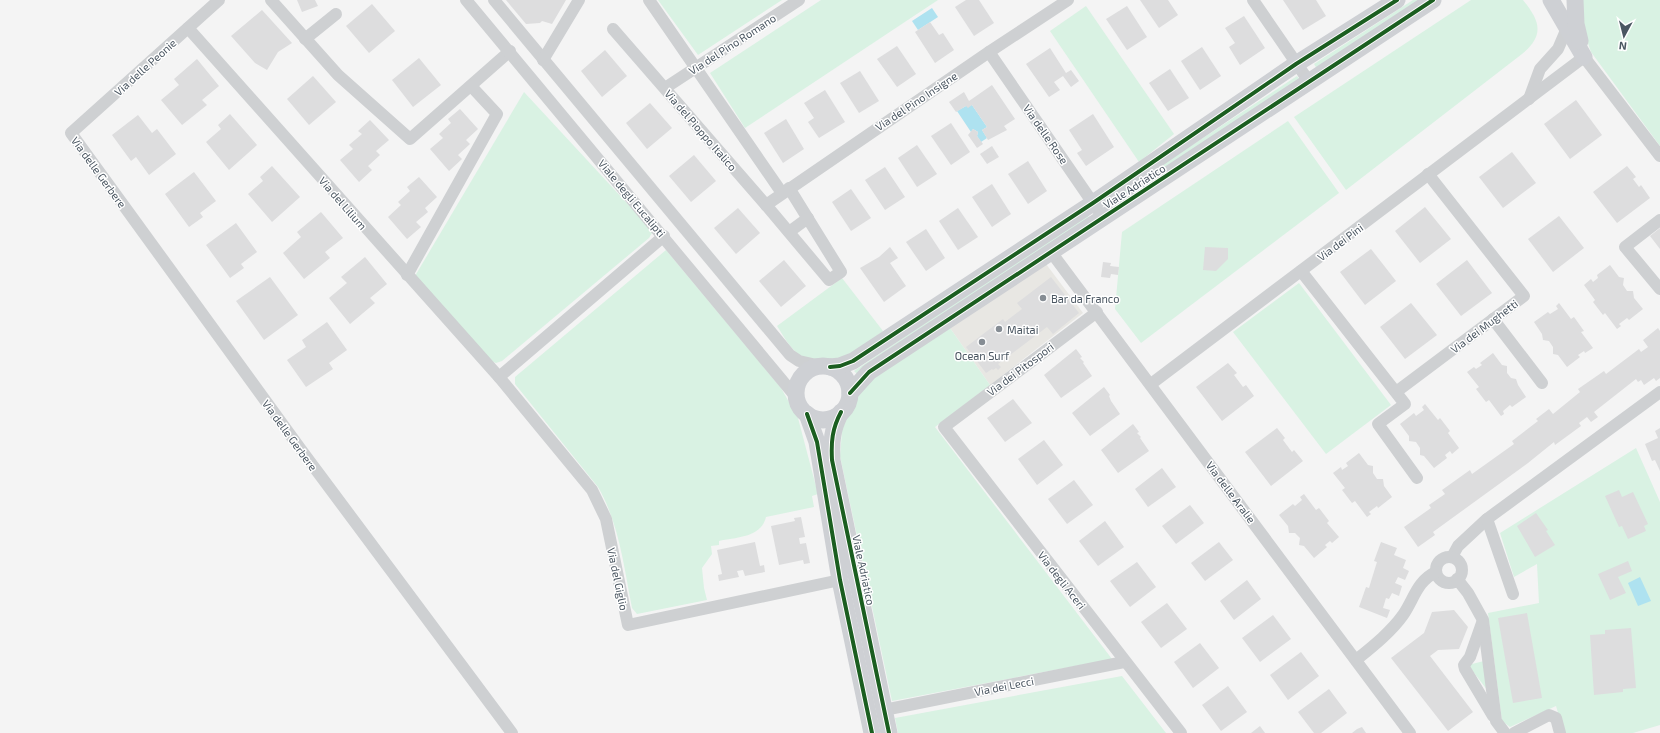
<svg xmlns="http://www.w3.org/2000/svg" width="1660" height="733" viewBox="0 0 1660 733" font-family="'Exo 2',sans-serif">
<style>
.commercial{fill:#e8e7e3}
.green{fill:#d9f2e3}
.water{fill:#aee2f0}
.building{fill:#ddddde}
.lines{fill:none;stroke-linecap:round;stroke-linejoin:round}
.street{stroke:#ced0d2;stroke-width:12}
.secondary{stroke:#ced0d4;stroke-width:17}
.cycleway-casing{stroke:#fff;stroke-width:6}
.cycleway{stroke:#1b5e20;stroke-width:4}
.poi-dot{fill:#868d94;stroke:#fff;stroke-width:1.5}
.labels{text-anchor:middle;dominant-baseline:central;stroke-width:3;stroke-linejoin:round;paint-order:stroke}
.street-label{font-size:11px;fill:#4a5661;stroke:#fff}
.poi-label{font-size:11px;fill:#4a5661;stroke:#fff;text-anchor:start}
</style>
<rect width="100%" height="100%" fill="#f4f4f4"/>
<path class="commercial" d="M1046,264L1083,313L990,385L950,328Z"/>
<g class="green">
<path d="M658,0H782L698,55Z"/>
<path d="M821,0H938L745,128L710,73Z"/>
<path d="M1413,0H1422L1317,69L1314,64Z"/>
<path d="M1471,0H1523C1540,21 1545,35 1522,54L1346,190L1294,117Z"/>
<path d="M1581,0H1660V146L1591,52L1584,32Z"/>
<path d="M1086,6L1174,134L1139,162L1050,31Z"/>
<path d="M1297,76L1301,81L1107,208L1104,203Z"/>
<path d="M524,92L650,228L652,233L649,238L502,361L496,363L491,361L415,276Z"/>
<path d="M1288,121L1339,193L1141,343L1115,309L1122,232Z"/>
<path d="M1087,214L1090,219L857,374L854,371Z"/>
<path d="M666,250L781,388L798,418L818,494L812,496L814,507L766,517C761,538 737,537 719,541V545L711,546L712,554L702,568L704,588L707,600L637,614L632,608C624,567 619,523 598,487L515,384V377Z"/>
<path d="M842,278L883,331C861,348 829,373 800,355C790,349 783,335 777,326Z"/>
<path d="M1299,283L1391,405L1326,454L1233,332Z"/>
<path d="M950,328L990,385L935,427L1112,659L892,701L840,456L842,431L847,411L869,381Z"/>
<path d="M1636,448L1660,502V725L1633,733H1564L1556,706L1510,727L1502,721L1488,613L1539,603L1537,564L1514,577L1500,533Z"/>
<path d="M1484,661L1488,691L1468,665Z"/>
<path d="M1122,676L1166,733H898L895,718Z"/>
</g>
<g class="water">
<path d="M932,8L938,17L918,30L912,21Z"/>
<path d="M972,105L987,127L982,130L987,138L981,142L977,136L978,132L973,129L971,132L957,111L966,106Z"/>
<path d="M1640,577L1651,601L1638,606L1628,583Z"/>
</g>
<g class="building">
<path d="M297,0H315L318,6L302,12Z"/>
<path d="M506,0H566L552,24L542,21L540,23L526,24Z"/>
<path d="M966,0H979L994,23L974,36L955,7Z"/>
<path d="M1140,0H1168L1178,15L1159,28Z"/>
<path d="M1283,0H1316L1326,16L1303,30Z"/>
<path d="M372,4L395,31L369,53L346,26Z"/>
<path d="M1127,6L1147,37L1127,50L1106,19Z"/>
<path d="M262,10L292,43L278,52L267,70L255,63L231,36Z"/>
<path d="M1244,16L1265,48L1240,65L1229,47L1235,43L1225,28Z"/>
<path d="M930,22L939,35L943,33L954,50L935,63L915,32Z"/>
<path d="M897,46L916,74L897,87L877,59Z"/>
<path d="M1202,47L1221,76L1200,90L1181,61Z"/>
<path d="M1050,48L1066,73L1071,70L1079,81L1071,87L1063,76L1054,82L1060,90L1049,97L1026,64Z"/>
<path d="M605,50L627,76L602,97L581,71Z"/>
<path d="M419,58L441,85L413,107L392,80Z"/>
<path d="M197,59L219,86L202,100L207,105L182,125L161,100L179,85L174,79Z"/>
<path d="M1170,69L1189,98L1168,111L1149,83Z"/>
<path d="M860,71L879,101L859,113L840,83Z"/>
<path d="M313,76L336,102L309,125L287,99Z"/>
<path d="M992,85L1015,119L1004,126L1007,130L988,140L982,130L987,127L972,105L968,108L966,106L956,112L949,102L964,92L969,101Z"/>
<path d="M825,90L845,122L819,138L808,122L814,118L804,103Z"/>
<path d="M1576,100L1602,135L1570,159L1544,124Z"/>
<path d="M650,103L672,128L647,149L626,123Z"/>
<path d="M460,109L478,129L466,140L470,144L458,155L462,159L449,171L430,149L443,138L439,134L451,123L448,119Z"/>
<path d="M230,114L257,145L229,170L206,142L221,129L218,125Z"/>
<path d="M1093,114L1114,147L1086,166L1077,153L1082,150L1069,130Z"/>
<path d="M138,115L152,133L157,129L176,154L149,175L136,157L131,161L112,135Z"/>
<path d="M786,119L804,149L783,163L764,133Z"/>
<path d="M370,120L389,140L376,151L380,155L368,166L372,170L359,182L340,160L353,149L349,145L362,134L358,131Z"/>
<path d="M951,123L970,152L951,165L931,136Z"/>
<path d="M973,129L978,132L977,136L983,144L977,148L968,135Z"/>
<path d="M917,145L937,174L917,187L898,158Z"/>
<path d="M992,146L999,157L987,164L980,154Z"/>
<path d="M1512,152L1536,183L1503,208L1479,177Z"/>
<path d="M694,155L716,181L691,202L669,176Z"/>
<path d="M1028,161L1047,191L1028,204L1008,174Z"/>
<path d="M272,166L300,197L272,222L248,194L263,181L260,177Z"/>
<path d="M1627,166L1636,177L1633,179L1639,187L1641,185L1650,198L1617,223L1593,192Z"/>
<path d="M885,167L905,197L885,210L865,180Z"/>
<path d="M194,172L216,201L200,213L203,217L189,227L165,194Z"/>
<path d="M419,177L437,197L425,208L428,212L416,222L421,227L407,239L388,217L401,205L398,202L410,191L407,187Z"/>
<path d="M992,184L1011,214L992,227L972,197Z"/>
<path d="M851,189L871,218L851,231L832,202Z"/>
<path d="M1425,207L1451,239L1420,263L1395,231Z"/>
<path d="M738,208L760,233L736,254L714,228Z"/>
<path d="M958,208L978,237L958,250L939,221Z"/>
<path d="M321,212L343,238L325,252L330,258L304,279L283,253L301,237L297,232Z"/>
<path d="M1559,216L1584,248L1553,272L1528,239Z"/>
<path d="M236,223L257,252L241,264L244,268L230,278L206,245Z"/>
<path d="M1660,228V249L1650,236Z"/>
<path d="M926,229L945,258L926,271L906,242Z"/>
<path d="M890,247L898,258L890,263L906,286L884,302L860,268L879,257Z"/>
<path d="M1205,247L1228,248V259L1216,271L1203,270Z"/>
<path d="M1371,249L1396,281L1365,305L1340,272Z"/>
<path d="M365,257L387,284L370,298L375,303L350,324L329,298L347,283L341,277Z"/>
<path d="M784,260L806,286L781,307L759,281Z"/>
<path d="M1467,260L1492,293L1461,316L1436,284Z"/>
<path d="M1103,262L1111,263L1110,266L1119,267L1118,275L1111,274L1110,278L1101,277Z"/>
<path d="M1610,265L1619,277L1624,278L1623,285L1627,291H1633L1634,298L1643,309L1629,320L1627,318L1619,324L1621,326L1617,329L1605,313L1603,315L1593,302L1595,300L1584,285L1591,279L1593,282L1598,278L1597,275Z"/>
<path d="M270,277L298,315L264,340L236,301Z"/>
<path d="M1051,277L1079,313L1053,334L1047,327L998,364L1001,367L998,370L996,368L993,370L992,369L986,373L966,347L1003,319L1005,322L1022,309L1017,303Z"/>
<path d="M1411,303L1437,335L1405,359L1380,327Z"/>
<path d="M1559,303L1571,319L1574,317L1584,331L1581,332L1593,348L1585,353L1584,351L1578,355L1580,357L1567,367L1558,355L1553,354V347L1549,341L1543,340L1542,334L1534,322L1548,312L1550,314L1558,309L1556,306Z"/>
<path d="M327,322L347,350L329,363L333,369L306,387L287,360L306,347L302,340Z"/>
<path d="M1658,328L1660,331V378L1656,381L1654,378L1644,385L1641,380L1638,382L1636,379L1594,412L1598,417L1591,422L1587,417L1579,423L1581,426L1555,445L1554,442L1528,463L1433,532L1435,535L1418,547L1404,527L1431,508L1429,505L1445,494L1442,490L1470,470L1472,474L1514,444L1512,441L1538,421L1536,419L1549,409L1553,414L1580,392L1578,389L1604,371L1606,374L1639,349L1641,352L1648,347L1643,340Z"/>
<path d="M1076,349L1082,357L1080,358L1084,362L1083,363L1092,376L1061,398L1044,375Z"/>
<path d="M1493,353L1502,365L1507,366V373L1511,378L1516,379L1518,385L1526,397L1512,407L1510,405L1503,411L1504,414L1501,416L1489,400L1486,402L1476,389L1479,387L1467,372L1474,367L1476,369L1482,365L1480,363Z"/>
<path d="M1228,363L1237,373L1234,375L1243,387L1246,385L1254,396L1222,421L1196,387Z"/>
<path d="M1104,387L1110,395L1109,396L1111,401L1120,414L1090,436L1072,413Z"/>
<path d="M1013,399L1032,423L1005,442L987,418Z"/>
<path d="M1425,404L1438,420L1440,418L1450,431L1448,433L1459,448L1452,454L1450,451L1445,455L1447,458L1434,468L1424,456L1420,455V448L1416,442L1409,441V436L1400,424L1414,413L1416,416L1424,410L1422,407Z"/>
<path d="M1133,424L1139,432L1137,433L1141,437L1140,438L1149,451L1118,473L1101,450Z"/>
<path d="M1277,428L1285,438L1283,440L1292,452L1294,450L1303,461L1271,486L1245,452Z"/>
<path d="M1660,428V471L1655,460L1652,461L1645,444L1658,438L1655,431Z"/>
<path d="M1044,440L1063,465L1037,485L1018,459Z"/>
<path d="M1359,453L1368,465L1373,466V473L1377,479H1383L1384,486L1392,497L1378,508L1377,506L1369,512L1371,514L1367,517L1355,501L1352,503L1342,490L1345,488L1333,473L1341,467L1342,470L1348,466L1346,463Z"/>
<path d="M1162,468L1176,487L1148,507L1135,489Z"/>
<path d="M1074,480L1093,505L1067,524L1048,499Z"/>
<path d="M1619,490L1622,497L1633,492L1648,524L1644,526L1646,531L1628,539L1622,526L1619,527L1605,496Z"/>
<path d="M1304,494L1316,510L1319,508L1329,521L1327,523L1339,537L1332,543L1330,541L1325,545L1327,547L1314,558L1304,546L1299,545L1300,538L1295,533H1289L1288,526L1279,515L1293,504L1295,506L1302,500L1300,497Z"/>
<path d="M1190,505L1204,523L1176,544L1162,526Z"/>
<path d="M1536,513L1548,530L1546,531L1555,545L1535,557L1517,526Z"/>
<path d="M801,517L805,537L799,538L800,544L806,543L810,563L804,564L803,560L779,565L771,526L795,521L794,518Z"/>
<path d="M1105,521L1124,547L1098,566L1079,541Z"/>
<path d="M755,542L760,566L764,565L765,572L745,576L743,570L737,571L739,577L719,581L718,575L722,574L717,550Z"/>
<path d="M1219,542L1233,560L1205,581L1191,563Z"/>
<path d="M1381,542L1397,548L1394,555L1406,560L1403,568L1409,571L1405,580L1398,577L1395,583L1402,586L1399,596L1392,593L1389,599L1386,598L1383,608L1390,610L1387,618L1359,607L1366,587L1369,588L1372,578L1377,562L1374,561Z"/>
<path d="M1628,561L1632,571L1618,577L1626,593L1610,600L1598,574Z"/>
<path d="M1137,562L1156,587L1130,607L1110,581Z"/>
<path d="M1247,580L1261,599L1234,620L1220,601Z"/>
<path d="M1167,603L1187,629L1161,648L1141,622Z"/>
<path d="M1454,610L1468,627L1459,649L1438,650L1430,656L1473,712L1448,731L1391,658L1424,633L1432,612Z"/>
<path d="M1527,613L1542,698L1513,703L1498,618Z"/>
<path d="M1273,615L1291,639L1260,662L1242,638Z"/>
<path d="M1631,628L1636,688L1623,689V692L1594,695L1590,635L1605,634V630Z"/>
<path d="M1200,643L1219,668L1193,688L1174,662Z"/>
<path d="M1301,652L1319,676L1288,700L1270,675Z"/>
<path d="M1228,686L1247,712L1221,731L1202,705Z"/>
<path d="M1329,689L1347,713L1321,733H1314L1298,712Z"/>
<path d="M1260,726L1265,733H1251Z"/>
<path d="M1362,727L1366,733H1352L1357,729Z"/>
</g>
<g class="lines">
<g class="street">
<path d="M219,0L71,133L302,451L512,733"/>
<path d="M271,0L338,75L410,139L510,51"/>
<path d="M466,0L796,397"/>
<path d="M494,0L790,355L799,361L821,366"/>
<path d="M649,0L782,193"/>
<path d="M1253,0L1310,83"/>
<path d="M188,28L499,377L592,490L606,519L628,625L840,580"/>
<path d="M613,29L766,205L829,280L841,272L789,188"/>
<path d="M305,39L336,14"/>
<path d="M989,52L1097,209"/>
<path d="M543,60L579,0"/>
<path d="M665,88L799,0"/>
<path d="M1529,99L1540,69L1558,49L1567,28"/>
<path d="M766,205L989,52L1068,0"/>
<path d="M1660,220L1625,247L1660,289"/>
<path d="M789,232L808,218"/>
<path d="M1051,252L1410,733"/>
<path d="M1301,271L1405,404L1378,424L1417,478"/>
<path d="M407,275L497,114L471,86"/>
<path d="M1097,312L944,427L1181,733"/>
<path d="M1493,319L1542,383"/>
<path d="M499,377L664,236"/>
<path d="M1151,384L1584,57L1660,156"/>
<path d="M1396,392L1524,296L1428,174"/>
<path d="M1452,557L1458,546L1487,519"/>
<circle cx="1449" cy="570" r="13"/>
<path d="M1457,579L1468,593L1483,620L1496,721L1505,733"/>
<path d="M1513,594L1487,519L1660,392"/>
<path d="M1482,623L1470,657L1464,665L1465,669L1493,716"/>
<path d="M1356,660C1372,647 1391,632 1403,615C1414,599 1417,581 1436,572"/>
<path d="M884,710L1124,662"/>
<path d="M1514,733L1549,715L1556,718L1560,733"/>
</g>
<g class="secondary">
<path d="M1551,0L1584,57"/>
<path d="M1575,0L1576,24L1580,41"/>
<circle cx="823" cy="393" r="27"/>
<path d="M830,367L840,366L853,361L1093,203L1296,64L1397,0"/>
<path d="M850,393L869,372L1433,0"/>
<path d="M841,412C832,429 831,442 832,460L889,733"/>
<path d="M807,414L817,442L840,580L872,733"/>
</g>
<g class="cycleway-casing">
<g id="cycleway">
<path d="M830,367L840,366L853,361L1093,203L1296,64L1397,0"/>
<path d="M850,393L869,372L1433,0"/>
<path d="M841,412C832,429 831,442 832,460L889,733"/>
<path d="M807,414L817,442L840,580L872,733"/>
</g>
</g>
<use href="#cycleway" class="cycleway"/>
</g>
<g class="poi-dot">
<circle cx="1043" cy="298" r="4"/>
<circle cx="999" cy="329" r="4"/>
<circle cx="982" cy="342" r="4"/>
</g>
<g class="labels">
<g class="street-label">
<text transform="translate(732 44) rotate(-33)">Via del Pino Romano</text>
<text transform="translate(145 67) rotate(-42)">Via delle Peonie</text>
<text transform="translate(916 101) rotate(-34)">Via del Pino Insigne</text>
<text transform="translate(701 130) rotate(49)">Via del Pioppo Italico</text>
<text transform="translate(1046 134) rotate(55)">Via delle Rose</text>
<text transform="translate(99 172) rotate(54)">Via delle Gerbere</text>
<text transform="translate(1134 186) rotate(-33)">Viale Adriatico</text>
<text transform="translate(632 198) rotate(50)">Viale degli Eucalipti</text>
<text transform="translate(343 203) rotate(49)">Via del Lilium</text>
<text transform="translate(1340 242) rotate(-37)">Via dei Pini</text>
<text transform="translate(1484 326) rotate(-37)">Via dei Mughetti</text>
<text transform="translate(1020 369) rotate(-37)">Via dei Pitospori</text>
<text transform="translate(290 435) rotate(54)">Via delle Gerbere</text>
<text transform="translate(1231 492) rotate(53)">Via delle Aralie</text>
<text transform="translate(864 570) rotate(78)">Viale Adriatico</text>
<text transform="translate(618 579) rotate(78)">Via del Giglio</text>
<text transform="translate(1062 580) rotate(52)">Via degli Aceri</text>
<text transform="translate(1004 686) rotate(-11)">Via dei Lecci</text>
</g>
<g class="poi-label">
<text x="1051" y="298">Bar da Franco</text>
<text x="1007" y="329">Maitai</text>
<text x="982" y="355" text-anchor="middle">Ocean Surf</text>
</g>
</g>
<g transform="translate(1624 36) rotate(187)" stroke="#ffffff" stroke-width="3" paint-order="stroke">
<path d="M0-3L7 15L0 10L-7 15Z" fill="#4a5661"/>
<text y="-6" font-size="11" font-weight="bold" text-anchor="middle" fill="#4a5661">N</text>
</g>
</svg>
